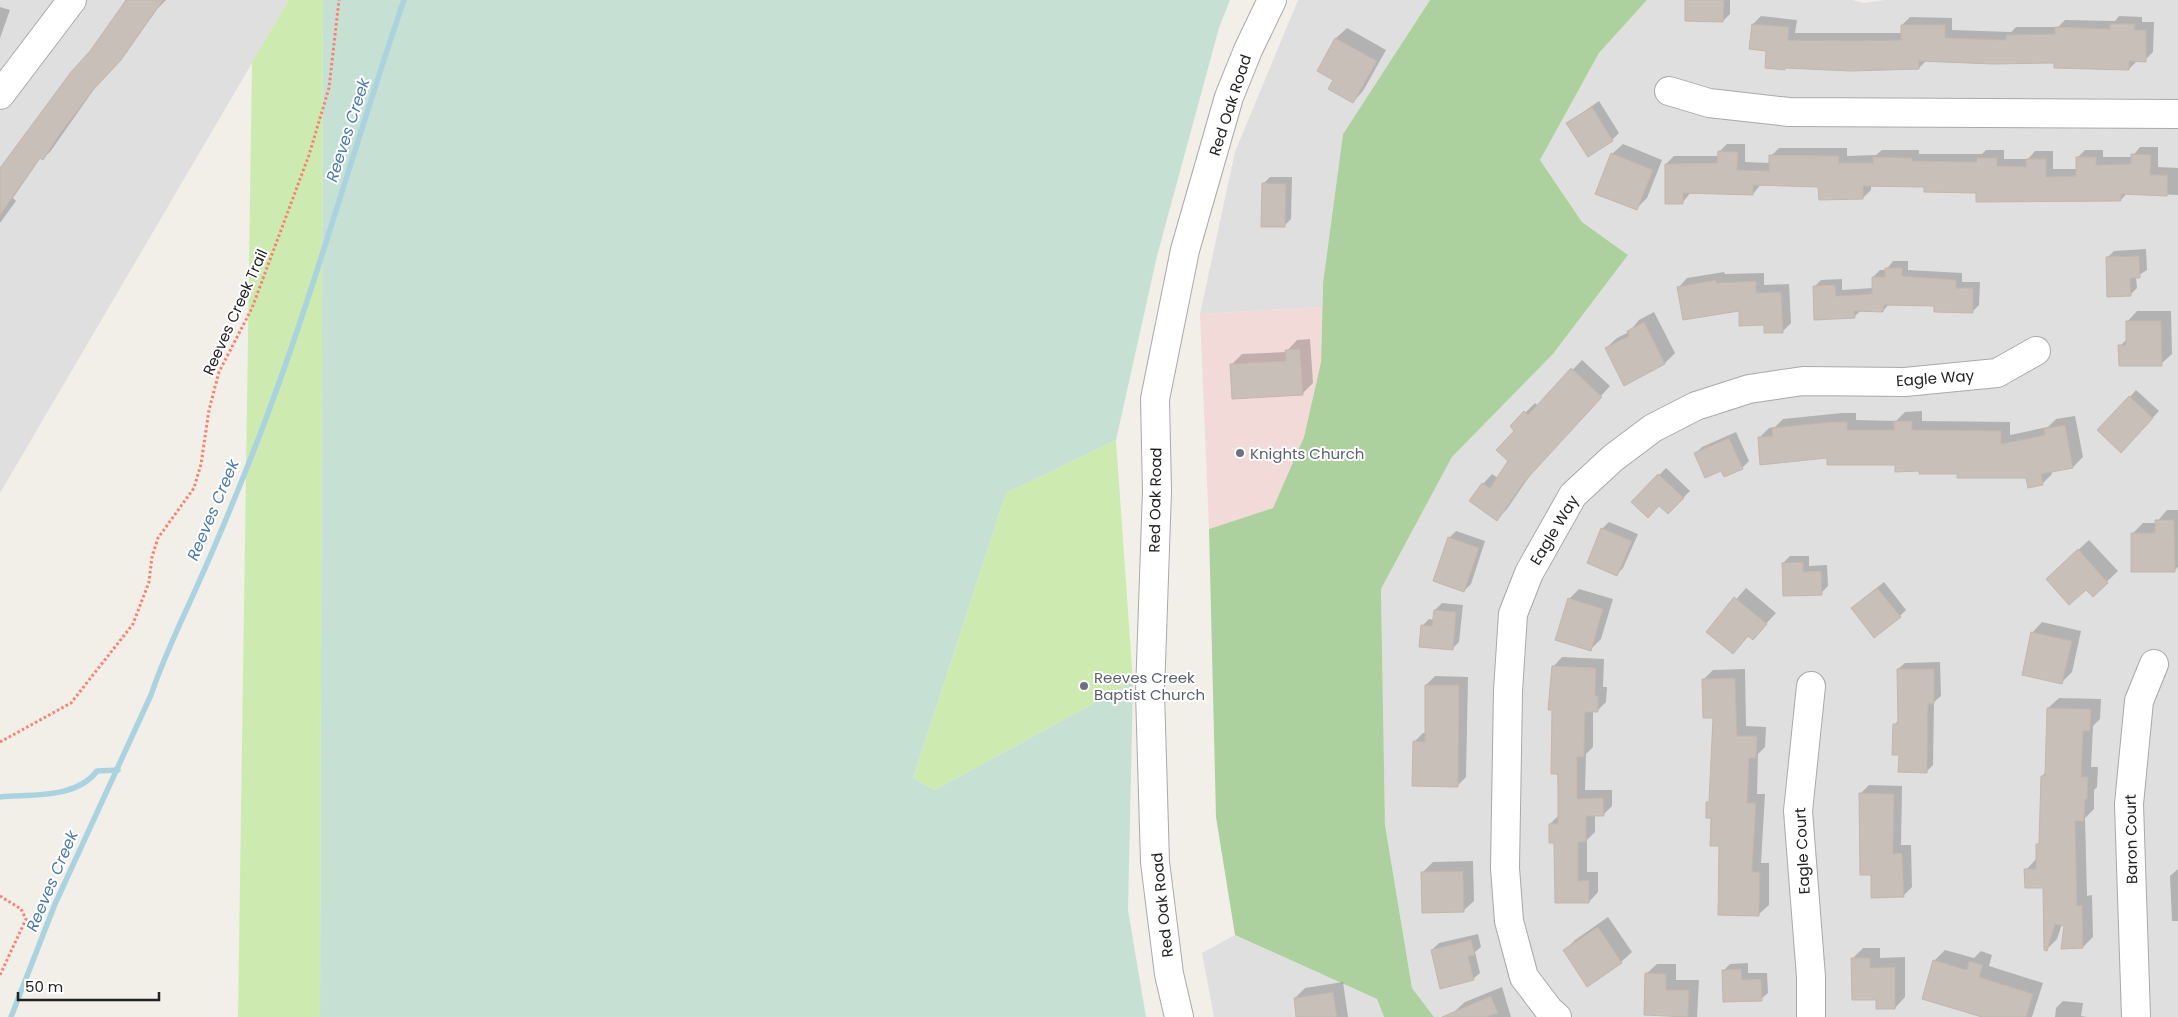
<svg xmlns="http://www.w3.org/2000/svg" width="2178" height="1017" viewBox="0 0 2178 1017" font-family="Poppins,sans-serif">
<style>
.residential{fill:#e0dfdf}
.commercial{fill:#f2dad9}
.grass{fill:#cdebb0}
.forest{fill:#add19e}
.wetland{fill:#c6e0d4}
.shadow{fill:#0003}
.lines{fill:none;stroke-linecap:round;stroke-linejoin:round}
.stream{stroke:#aad3df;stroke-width:5.5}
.building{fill:#c7bfb8;stroke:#c4b6ab}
.minor-casing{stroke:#a9a9a9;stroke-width:30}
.path{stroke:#fa8072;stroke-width:3;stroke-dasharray:2.5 2.5;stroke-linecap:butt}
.minor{stroke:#fff;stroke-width:28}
.worship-dot{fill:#6b7280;stroke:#fff;stroke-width:2}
.labels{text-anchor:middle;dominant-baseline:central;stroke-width:4;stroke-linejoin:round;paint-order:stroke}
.street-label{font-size:15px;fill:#222;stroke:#fff}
.worship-label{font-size:15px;fill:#5b616d;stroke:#fff;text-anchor:start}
.water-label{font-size:16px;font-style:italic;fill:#4a7aab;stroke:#fff}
</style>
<rect width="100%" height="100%" fill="#f2efe9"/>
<g class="residential">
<path d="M0,0H289L0,493Z"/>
<path d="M1298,0H1430L1343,134L1323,283L1322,307L1200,314L1235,152Z"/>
<path d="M1647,0H1853L1864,3L1885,0H2178V1017H1434L1412,988L1385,825L1381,589L1452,457L1553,354L1628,255L1582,222L1540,160L1599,53Z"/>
<path d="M1235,935L1377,999L1384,1017H1214L1202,953Z"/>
</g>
<path class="commercial" d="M1322,307L1321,362L1304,437L1273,508L1209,529L1200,314Z"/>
<g class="grass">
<path d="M289,0H323L320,1017H238L252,62Z"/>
<path d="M1116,440L1133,682L935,790L913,778L1006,493Z"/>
</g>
<path class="forest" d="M1430,0H1647L1599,53L1540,160L1582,222L1628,255L1553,354L1452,457L1381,589L1385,825L1412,988L1434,1017H1384L1377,999L1235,935L1216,817L1209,529L1273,508L1304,437L1321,362L1323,283L1343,134Z"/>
<path class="wetland" d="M323,0H1230L1219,28L1157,256L1116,440L1006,493L913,778L935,790L1133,682L1128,910L1146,1017H320Z"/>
<g class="shadow">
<path d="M127,0H166L157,9L127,51L99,82L50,152L43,158L41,157L13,198L16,201L0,223V171L91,52Z"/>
<path d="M1687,0H1730V14L1723,21Z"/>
<path d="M0,7L10,10L0,38Z"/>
<path d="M1761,16L1797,20L1795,33H1902V25L1910,17L1952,18V30L2011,32L2016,27H2058L2065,20L2115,21L2119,16L2142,17V22H2154L2153,52L2145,60L2137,61L2129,69L2056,62L1927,60L1919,68L1768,50L1753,24Z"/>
<path d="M1347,28L1386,50L1363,91L1353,102L1334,80L1318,71L1336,38Z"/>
<path d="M1599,101L1619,133L1612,140L1568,123Z"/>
<path d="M1623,144L1662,160L1647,198L1636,209L1612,154Z"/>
<path d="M1727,144H1745V162L1770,163L1771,156L1779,148H1847V156L1876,155L1882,150H1919V154H1982L1986,150H2004V159H2028L2035,151H2053V169H2077V158L2085,150H2103V157H2132L2140,147H2158V167L2178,168V195L2127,193L2121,200L1978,192L1926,185H1871V190L1863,198L1820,185L1761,184L1753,194L1691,192L1683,202L1666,164L1674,156H1719V152Z"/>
<path d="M1270,177H1292L1291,219L1284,226L1263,184Z"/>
<path d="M2146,249L2147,270L2136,277L2137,288L2130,295L2107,258L2114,251Z"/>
<path d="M1893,261H1908V270L1962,273V282H1980L1979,305L1972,312L1935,305L1889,304L1883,311L1861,310L1854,317L1814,287L1821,280L1842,279V290L1873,288V277L1880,270H1886Z"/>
<path d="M1724,272L1725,274L1764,273V285L1789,284L1791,323L1782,332L1740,310L1679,287L1687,278Z"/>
<path d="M2137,311H2171L2172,354L2161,364L2120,346L2127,339V322Z"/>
<path d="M1654,312L1675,353L1665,363L1624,384L1606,348L1617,338L1629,332L1639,320Z"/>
<path d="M1310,339L1313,383L1302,394L1231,365L1242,354L1286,352L1297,340Z"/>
<path d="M1582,360L1610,386L1533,471L1507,509L1497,519L1483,484L1492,474L1498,478L1510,461L1516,431L1512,426L1535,403L1538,406Z"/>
<path d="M2136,390L2159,411L2128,444L2130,397Z"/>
<path d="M1922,411V421L2010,422V435L2048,427L2056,419L2075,416L2083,457L2073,467L2051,471L2052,474L2042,484L2027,476L1921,470L1896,464L1828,456L1759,438L1769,428L1775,427L1783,419L1842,413H1856V420L1896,421L1905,412Z"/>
<path d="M1736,432L1749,461L1742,468L1722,469L1695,454L1702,447Z"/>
<path d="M1666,468L1690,491L1668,513L1660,505L1633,502Z"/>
<path d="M2167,510H2178V567L2174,571L2132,534L2143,523H2156Z"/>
<path d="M1609,522L1638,534L1623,568L1617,574L1602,529Z"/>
<path d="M1456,531L1485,541L1471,584L1464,591L1449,538Z"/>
<path d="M2089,540L2118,571L2093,595L2058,569Z"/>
<path d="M1790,556H1809V566L1827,565L1828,586L1821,593L1783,563Z"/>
<path d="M1884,582L1906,610L1900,616L1859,602Z"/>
<path d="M1746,588L1776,613L1753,638L1749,635L1733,652L1708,632Z"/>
<path d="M1579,589L1613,599L1601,639L1590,650L1569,599Z"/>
<path d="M1442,603L1463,605L1459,642L1452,649L1422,626L1429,619L1434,620L1435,610Z"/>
<path d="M2042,622L2081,631L2072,672L2062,682L2032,633Z"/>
<path d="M1562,657L1604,659L1603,687H1607L1606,702L1597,711H1593V747L1586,754L1585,790H1612V806L1603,815H1595V832L1587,840V872H1598V892L1589,902L1555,841L1550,824L1559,815L1553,667Z"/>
<path d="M1940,662L1941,696L1934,702L1933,765L1926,772L1900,753L1894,725L1899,720L1898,669L1905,663Z"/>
<path d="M1745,669L1746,726L1766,727L1765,747L1758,754L1757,794H1765L1761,863H1769V905L1759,914L1720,845L1708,803L1711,800L1714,717L1703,680L1713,670Z"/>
<path d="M1435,676L1468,677L1466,777L1457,786L1414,742L1423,733H1426V685Z"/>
<path d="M2059,698L2101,699L2100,719L2093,726L2091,767H2098L2097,787L2094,790V809L2085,818L2087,896L2092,895L2093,937L2083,947L2065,925L2062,924L2057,939L2046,950L2044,886L2026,870L2036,859L2037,845L2040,842L2042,776L2046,772L2048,708Z"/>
<path d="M1869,785L1902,786L1901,845H1911L1912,887L1903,896L1872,873L1860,794Z"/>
<path d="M1473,861L1474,901L1463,911L1423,872L1433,862Z"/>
<path d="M2178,869V921H2172L2170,876Z"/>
<path d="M1608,917L1632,952L1621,962L1564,951L1575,940Z"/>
<path d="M1478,934L1481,947L1475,952L1480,973L1473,979L1432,950L1439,943Z"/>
<path d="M1863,948H1880V958L1905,957V997L1895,1008L1877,999L1852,959Z"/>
<path d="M1945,950L1974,958L1981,951L1992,955L1989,966L2043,983L2032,1017H1981L1923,998L1935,960Z"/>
<path d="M1748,963V973H1767L1768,993L1761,999L1723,971L1730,964Z"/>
<path d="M1657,964H1676V980H1699L1697,1017H1672L1646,974Z"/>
<path d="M1343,982L1348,1017H1297L1295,998L1305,988Z"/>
<path d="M1502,987L1511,1017H1456L1454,1012L1465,1002Z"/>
<path d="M2063,1001L2083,1003L2081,1016L2088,1017H2055L2056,1008Z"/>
</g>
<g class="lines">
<g class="stream">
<path d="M0,797C32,794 76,799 97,771L118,770"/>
<path d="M11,1017L55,904L151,695C164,656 182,620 198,584C220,535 240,486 259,437C314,294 354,145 404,0"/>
</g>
</g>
<g class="building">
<path d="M126,0H163L121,60L93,90L59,135L43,160L40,158L0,215V168L71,72L90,51Z"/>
<path d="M1685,0H1724L1723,22L1685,21Z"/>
<path d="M1752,24L1789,27L1788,40L1851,41L1901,40V25H1945V38L2006,40V35L2055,34V27L2110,29V24H2135L2134,30H2146V62L2129,61V70L2054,68V63L1993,64L1919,61V69L1851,71L1785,68V70L1765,68L1766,51L1749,49Z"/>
<path d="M1335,38L1377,61L1353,103L1328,89L1333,80L1317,71Z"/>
<path d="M1592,107L1613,141L1588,157L1566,123Z"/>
<path d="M1718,151L1738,152L1737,170L1769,171V155L1839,156V163H1873V157L1912,158V161L1977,162V158H1997V166L2026,167V159H2046V177L2076,176V157H2096V165L2131,164V154L2151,155L2150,175H2168L2167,196L2121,194V201L1976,202V193L1924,192V187L1863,186V199L1819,200L1818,187L1753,185V195L1683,193V204H1665V164L1717,163Z"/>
<path d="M1611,153L1653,170L1637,210L1595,194Z"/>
<path d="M1262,183L1286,184L1285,227H1261Z"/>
<path d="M2139,256L2140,278H2130L2131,296L2107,297L2106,257Z"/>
<path d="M1885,268H1902V276L1956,280V288H1973V313L1934,312V306L1884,305L1883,312L1854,311L1855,318L1814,320L1813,286L1835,285L1836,296L1872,294V277H1885Z"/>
<path d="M1716,280V283L1756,281V293L1781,292L1783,333H1764V325L1739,326V311L1683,320L1677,287Z"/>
<path d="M2126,321H2161L2162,366H2119L2118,345H2126Z"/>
<path d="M1644,322L1665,364L1624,386L1605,348L1629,336L1627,331Z"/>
<path d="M1300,349L1303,395L1232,399L1230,364L1286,361L1285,350Z"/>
<path d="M1571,368L1602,397L1524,482L1497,521L1469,501L1482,483L1490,488L1508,461L1496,450L1514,431L1510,426L1524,411L1528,415Z"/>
<path d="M2129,396L2153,418L2121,453L2097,430Z"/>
<path d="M1894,421H1912V430L2001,431V444L2045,435L2044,429L2065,425L2073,468L2041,474L2043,485L2028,488L2026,478H1957V474H1919V471L1895,472V465H1827V458L1760,465L1758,437L1773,436L1772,428L1831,422H1847V430H1894Z"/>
<path d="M1729,438L1743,469L1724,477L1721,471L1705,478L1694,453Z"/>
<path d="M1658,474L1684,498L1668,514L1659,506L1648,518L1631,502Z"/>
<path d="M2155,520H2174L2175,572H2131V533H2155Z"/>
<path d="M1601,528L1632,541L1617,576L1587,563Z"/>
<path d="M1448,537L1479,548L1464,592L1433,581Z"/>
<path d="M2078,549L2108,583L2093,597L2086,590L2069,605L2046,579Z"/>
<path d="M1803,562V572L1821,571L1822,595L1783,596L1782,563Z"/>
<path d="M1877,588L1901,617L1874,638L1851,608Z"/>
<path d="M1734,597L1767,624L1753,640L1748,636L1733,654L1706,632Z"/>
<path d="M1568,598L1603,609L1591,651L1555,640Z"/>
<path d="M1434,610L1456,612L1453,650L1419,647L1421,625L1432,626Z"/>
<path d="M2031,632L2072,641L2062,684L2022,675Z"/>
<path d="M1552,666L1596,668L1595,696H1598V712H1585L1584,757H1577V799L1603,798L1604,816H1586V842H1578V881L1589,880V903H1555L1554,843H1549V824H1558V774H1551L1552,710H1548Z"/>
<path d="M1897,669H1934V704H1928L1927,773L1898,772L1899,755H1892L1893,724H1898Z"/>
<path d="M1735,678L1737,736H1757L1756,758H1749L1747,803H1756L1752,872H1760L1759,916L1718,915L1719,846H1710L1711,818H1706V802H1709L1713,718H1703L1702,679Z"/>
<path d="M1425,685H1459L1458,787L1412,786L1413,741L1425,742Z"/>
<path d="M2047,708L2091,709L2090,731H2083L2081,777H2088L2087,799H2085L2084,821H2075L2077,906L2082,905L2083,948L2061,949L2064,926L2055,924L2047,951L2044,950L2043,888H2025L2024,869H2036V844H2039L2041,776H2045Z"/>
<path d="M1859,793L1894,794L1893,854L1902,853L1904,897L1871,898V875H1860Z"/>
<path d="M1463,871L1464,912L1422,913L1421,872Z"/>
<path d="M1598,927L1622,963L1587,987L1563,950Z"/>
<path d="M1471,940L1475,955L1468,956L1474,980L1440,989L1431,950Z"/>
<path d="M1851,958H1870V968L1895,967V1009H1876V1000H1852Z"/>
<path d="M1933,960L1967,970L1969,961L1983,965L1979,977L2033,994L2026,1017H1982L1922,999Z"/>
<path d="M1741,969L1742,980L1761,979L1762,1001L1723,1002L1722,970Z"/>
<path d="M1645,973L1666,974V990H1689L1688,1017L1644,1015Z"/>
<path d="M1333,992L1337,1017H1296L1294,998Z"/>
<path d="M1491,996L1498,1013L1487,1017H1442Z"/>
</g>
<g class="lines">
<g class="minor-casing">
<g id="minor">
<path d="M1669,91L1709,103L1789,112L2178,114"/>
<path d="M0,95L72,0"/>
<path d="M1179,1017L1169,974L1155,862L1150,692L1157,491L1155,399L1185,250L1229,97L1248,50L1272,0"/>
<path d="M1557,1017L1549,1010L1524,977L1509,921L1505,868L1508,691L1513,614L1529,573L1573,495L1613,458L1653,428L1696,406L1749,389L1803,381L1905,382L1997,373L2036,351"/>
<path d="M1811,1017V977L1798,811L1811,686"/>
<path d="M2136,1017L2129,804L2139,701L2154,664"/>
</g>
</g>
<g class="path">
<path d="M0,742L71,703L133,624L149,582L152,557L158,538L194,488L201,464L209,410L219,372L252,308L309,155L329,88L339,0"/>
<path d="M0,896L21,909L26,919L0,975"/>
</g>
<use href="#minor" class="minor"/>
</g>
<g class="worship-dot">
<circle cx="1240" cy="453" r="5"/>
<circle cx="1084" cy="686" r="5"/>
</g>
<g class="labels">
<g class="street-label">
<text transform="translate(1230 105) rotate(-72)">Red Oak Road</text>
<text transform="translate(235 312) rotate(-66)">Reeves Creek Trail</text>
<text transform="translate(1935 378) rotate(-4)">Eagle Way</text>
<text transform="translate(1155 500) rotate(-89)">Red Oak Road</text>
<text transform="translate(1554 530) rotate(-59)">Eagle Way</text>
<text transform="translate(2131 839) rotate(-91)">Baron Court</text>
<text transform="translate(1802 851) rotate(-93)">Eagle Court</text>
<text transform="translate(1162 905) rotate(-96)">Red Oak Road</text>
</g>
<g class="worship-label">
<text x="1250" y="453">Knights Church</text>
<text x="1094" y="677">Reeves Creek<tspan x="1094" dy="17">Baptist Church</tspan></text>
</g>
<g class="water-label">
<text transform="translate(348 130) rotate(-72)">Reeves Creek</text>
<text transform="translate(213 510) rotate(-67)">Reeves Creek</text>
<text transform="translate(52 881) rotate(-67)">Reeves Creek</text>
</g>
</g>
<path d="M18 992v8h141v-8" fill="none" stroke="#222222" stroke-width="2.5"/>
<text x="25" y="992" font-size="15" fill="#222222" stroke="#ffffff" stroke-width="4" paint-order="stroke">50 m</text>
</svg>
